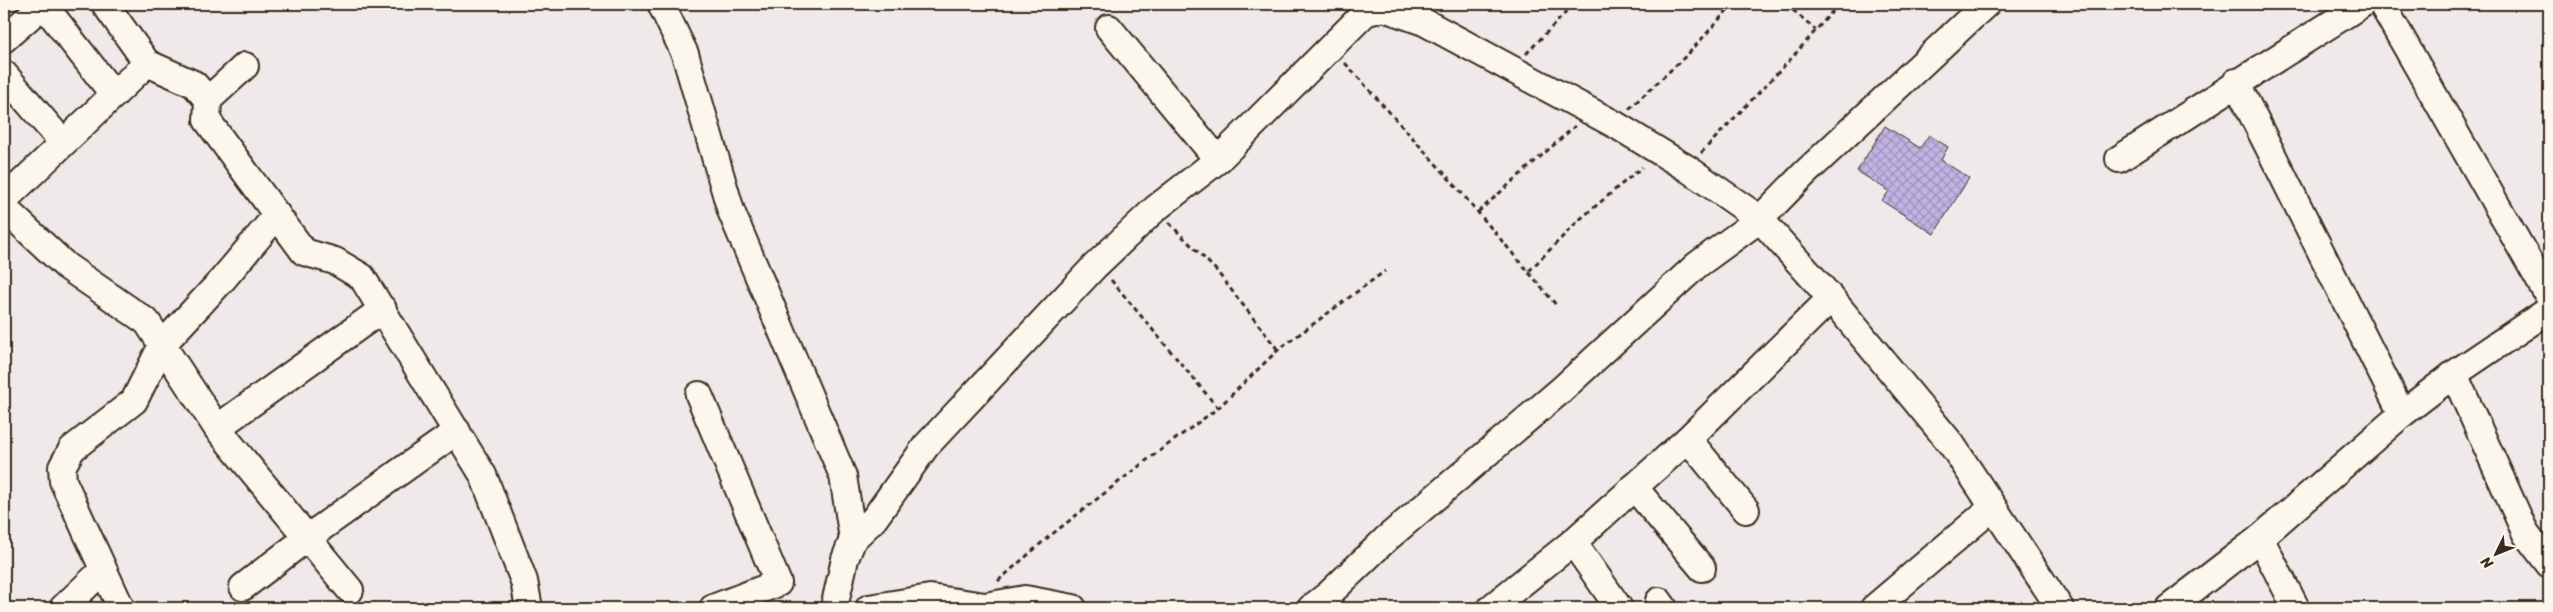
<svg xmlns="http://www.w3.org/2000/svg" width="2553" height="612" viewBox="0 0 2553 612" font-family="Sriracha,sans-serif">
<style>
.building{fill:url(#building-cross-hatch);stroke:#3b2a1e}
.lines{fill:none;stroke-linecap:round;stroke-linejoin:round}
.minor-casing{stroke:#3b2a1e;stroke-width:30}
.path{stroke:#3b2a1e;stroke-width:3;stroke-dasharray:5 4;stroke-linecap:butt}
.minor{stroke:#fbf7ec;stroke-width:26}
</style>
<defs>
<pattern id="building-cross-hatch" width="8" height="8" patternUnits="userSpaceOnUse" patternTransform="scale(1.25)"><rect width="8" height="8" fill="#c1b3e4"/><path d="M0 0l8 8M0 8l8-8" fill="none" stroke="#9e92b8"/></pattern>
</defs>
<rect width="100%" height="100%" fill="#efe9ea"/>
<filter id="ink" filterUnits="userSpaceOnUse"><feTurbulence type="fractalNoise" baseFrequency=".02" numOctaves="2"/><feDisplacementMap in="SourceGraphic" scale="10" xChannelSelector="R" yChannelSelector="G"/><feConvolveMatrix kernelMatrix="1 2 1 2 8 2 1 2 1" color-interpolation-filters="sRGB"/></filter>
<g filter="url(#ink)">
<path class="building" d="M1885,126L1920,148L1929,135L1948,147L1941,160L1969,178L1934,234L1882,201L1889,191L1857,171Z"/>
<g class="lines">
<g class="minor-casing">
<g id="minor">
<path d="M43,4L114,95"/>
<path d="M105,4L147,63L194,84L208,100"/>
<path d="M661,4L685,54L731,211L843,476L853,539L845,559L834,608"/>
<path d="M2382,4L2549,297"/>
<path d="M1364,13L1384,8L1424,22L1616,125L1688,169L1760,219L1831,298L1952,445L2060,608"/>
<path d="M1109,28L1218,160"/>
<path d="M4,39L44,4"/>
<path d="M245,66L208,100L207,120L304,252L335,261L362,277L483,475L524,581L529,608"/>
<path d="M4,74L63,143"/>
<path d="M2236,82L2402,414"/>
<path d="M2119,159L2362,4"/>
<path d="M4,200L147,63"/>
<path d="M4,208L66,266L147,322L217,428L350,590"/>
<path d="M2454,374L2526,534L2549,564"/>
<path d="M699,395L778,583L713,608"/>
<path d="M217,428L383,309"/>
<path d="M1688,439L1746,510"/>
<path d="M1634,487L1702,568"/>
<path d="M2260,538L2296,608"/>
<path d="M853,539L874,519L926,446L1095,266L1155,209L1218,160L1374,4"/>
<path d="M1573,542L1619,608"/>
<path d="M243,587L307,538L457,431"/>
<path d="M1659,601L1664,608"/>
<path d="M63,608L103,570"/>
<path d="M121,608L63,481L62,467L72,449L134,401L162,345L223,279L277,215"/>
<path d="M869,608L930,598L985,606L1025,599L1073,608"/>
<path d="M1311,608L1329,594L1385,540L1560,391L1697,265L1760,219L1805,173L1986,4"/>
<path d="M1491,608L1573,542L1688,439L1831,298"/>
<path d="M1874,608L1993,507"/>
<path d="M2169,608L2260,538L2402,414L2454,374L2549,310"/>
</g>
</g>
<g class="path">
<path d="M1786,4L1816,30"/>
<path d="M1526,54L1574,4"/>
<path d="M1345,63L1454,184L1557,306"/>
<path d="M1629,109L1689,53L1733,4"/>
<path d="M1701,153L1788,62L1839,4"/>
<path d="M1478,212L1575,126"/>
<path d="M1169,223L1215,269L1278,350"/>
<path d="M1529,271L1578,221L1642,167"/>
<path d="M1111,280L1218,408"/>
<path d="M998,581L1046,539L1143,463L1218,408L1278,350L1385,271"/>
</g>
<use href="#minor" class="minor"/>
</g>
</g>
<rect width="2553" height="612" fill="none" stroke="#fbf7ec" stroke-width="20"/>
<rect x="10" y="10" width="2533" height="592" fill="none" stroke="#3b2a1e" stroke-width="2" filter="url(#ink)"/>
<g transform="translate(2496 554) rotate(227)" stroke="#fbf7ec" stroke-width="4" paint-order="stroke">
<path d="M0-4L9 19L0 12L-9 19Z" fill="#3b2a1e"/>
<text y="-8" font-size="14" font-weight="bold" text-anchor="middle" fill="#3b2a1e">N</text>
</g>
</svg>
